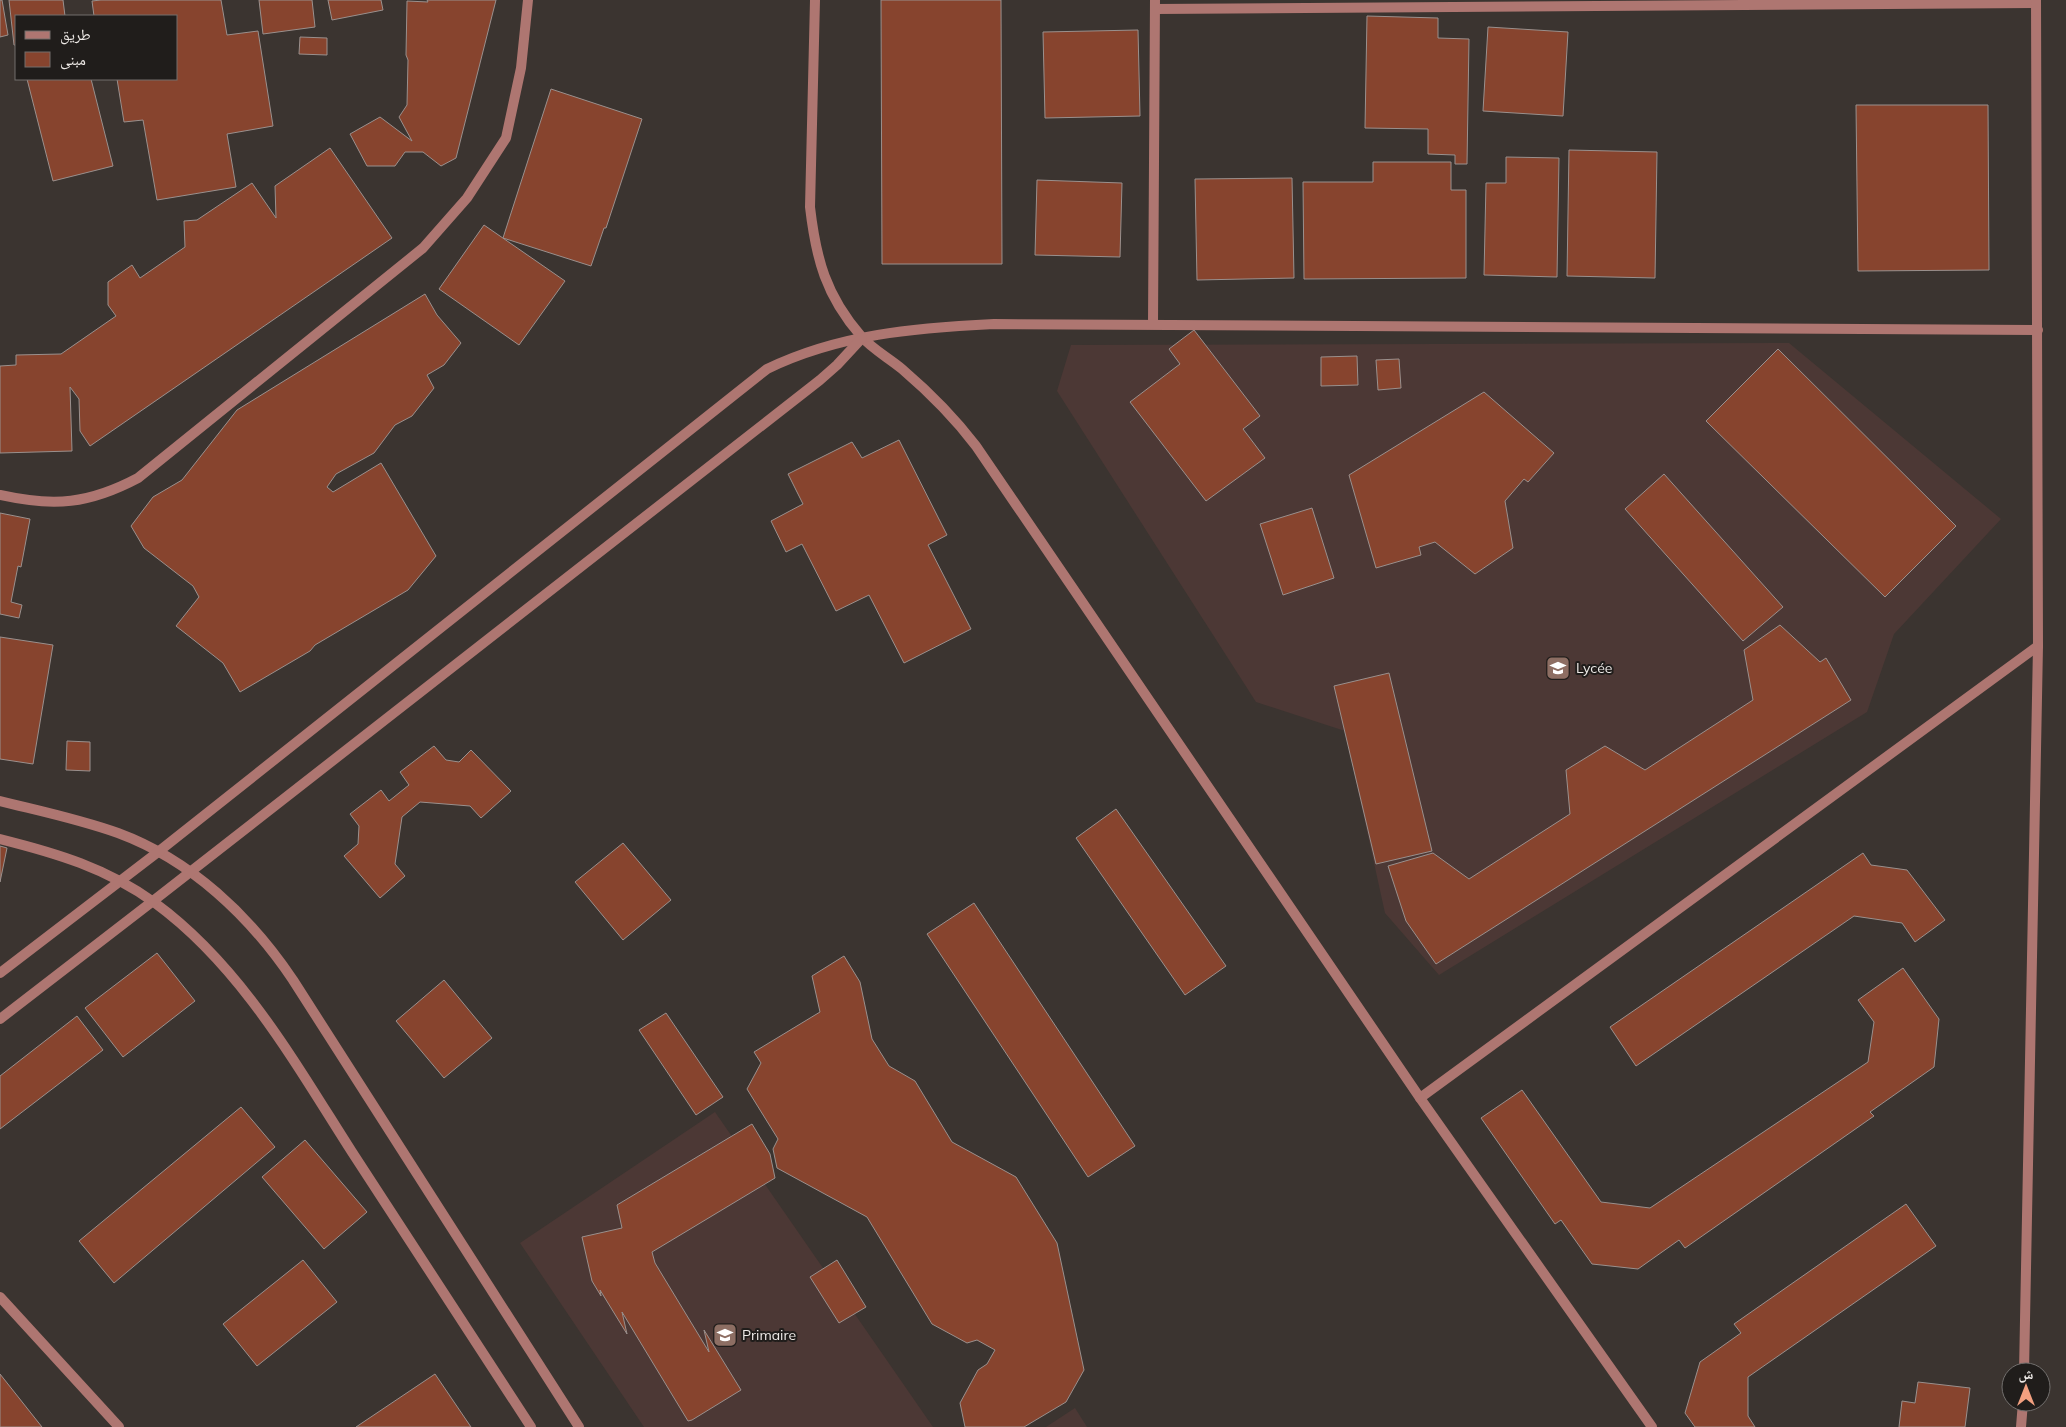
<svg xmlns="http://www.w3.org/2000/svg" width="2066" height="1427" viewBox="0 0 2066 1427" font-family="Mulish,'Noto Naskh Arabic',sans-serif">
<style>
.education{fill:#4c3835}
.building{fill:#87442e;stroke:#9a908d}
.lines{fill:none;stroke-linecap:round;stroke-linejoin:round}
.street{stroke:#ae7671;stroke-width:10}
.labels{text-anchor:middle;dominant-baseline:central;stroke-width:4;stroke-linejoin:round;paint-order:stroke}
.poi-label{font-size:14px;fill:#eeeae7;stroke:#201d1b;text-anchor:start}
</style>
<rect width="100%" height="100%" fill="#3b3430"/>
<g class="education">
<path d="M1789,343L2001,519L1894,634L1867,712L1439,975L1385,913L1345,731L1256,702L1057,391L1071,345Z"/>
<path d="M715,1112L933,1427H644L520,1243Z"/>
<path d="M1075,1408L1087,1427H1046Z"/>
</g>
<g class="building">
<path d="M0,0H2L8,35L0,37Z"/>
<path d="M9,0H63L65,16H16V45H14Z"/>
<path d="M101,0H221L227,35L258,31L273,126L227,134L236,187L157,200L143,120L124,122L117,79H176V16H94L92,1Z"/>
<path d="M259,0H312L315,27L263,34Z"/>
<path d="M328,0H381L383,10L332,20Z"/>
<path d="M427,0H496L456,158L441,166L423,152H405L395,166H367L350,134L380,117L412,141L399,117L407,105L408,60L406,55L407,1L428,2Z"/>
<path d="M881,0H1001L1002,264H882Z"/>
<path d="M1367,16L1438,18V38L1469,39L1467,164H1455V155L1428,154V129L1365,128Z"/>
<path d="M1488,27L1568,32L1563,116L1483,111Z"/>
<path d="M1138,30L1140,116L1045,118L1043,32Z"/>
<path d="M300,37L327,38V55L299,54Z"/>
<path d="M27,79H91L113,166L53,181Z"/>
<path d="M551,89L642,119L606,228H604L591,266L503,238Z"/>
<path d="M1856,105H1988L1989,270L1858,271Z"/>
<path d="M330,148L392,238L90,446L80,431L79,399L70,387L72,451L0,453V366L16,365V355L61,354L116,316L108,305V282L132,265L140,278L185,247L184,221L197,220L252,183L276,218L275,186Z"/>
<path d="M1569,150L1657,152L1655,278L1567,276Z"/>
<path d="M1506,157L1559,158L1557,277L1484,275L1486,183H1506Z"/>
<path d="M1373,162H1451V190H1466V278L1304,279L1303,182H1373Z"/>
<path d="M1292,178L1294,278L1197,280L1195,179Z"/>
<path d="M1037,180L1122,183L1120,257L1035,255Z"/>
<path d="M484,225L565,281L519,345L439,289Z"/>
<path d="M425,294L437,315L461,343L444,365L427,375L434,388L412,416L395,425L374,453L336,474L327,487L333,492L381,463L436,556L408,590L315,645L310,651L240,692L223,663L176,626L199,597L193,586L144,548L131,526L153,497L182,480L237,410Z"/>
<path d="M1194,330L1260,416L1243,429L1265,458L1206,501L1130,402L1180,364L1169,349Z"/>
<path d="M1778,349L1956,526L1885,597L1706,421Z"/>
<path d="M1357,356L1358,385L1321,386V357Z"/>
<path d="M1399,359L1401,388L1378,390L1376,360Z"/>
<path d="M1484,392L1554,453L1528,482L1524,479L1505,501L1513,548L1475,574L1435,542L1419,547L1421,555L1376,568L1349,475Z"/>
<path d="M899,440L947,535L928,545L971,629L904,663L869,595L836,611L802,544L786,552L771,521L803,504L788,474L852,442L862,458Z"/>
<path d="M1664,474L1783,607L1743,641L1625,509Z"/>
<path d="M1312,508L1334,578L1283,595L1260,524Z"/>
<path d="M0,513L30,519L21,567L18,566L11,602L22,605L19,618L0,614Z"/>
<path d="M1780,625L1820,662L1826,658L1851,700L1436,964L1406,921L1388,866L1433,853L1469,879L1570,814L1566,770L1605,746L1645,770L1753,700L1744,650Z"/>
<path d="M0,637L53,645L33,764L0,759Z"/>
<path d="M1389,673L1432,851L1376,864L1334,686Z"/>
<path d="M67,741L90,742V771L66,770Z"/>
<path d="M434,746L446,760L459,762L471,750L511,791L481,818L470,806L420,802L402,817L395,864L405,876L380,898L344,856L358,844L359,826L350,814L381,790L389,801L409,785L400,772Z"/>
<path d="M1116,809L1226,966L1185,995L1076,838Z"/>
<path d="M623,843L671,900L623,940L575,882Z"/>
<path d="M0,846L7,848L0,882Z"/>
<path d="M1863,853L1871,865L1907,870L1945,920L1915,942L1902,923L1854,916L1636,1066L1610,1027Z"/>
<path d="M974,903L1135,1146L1088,1177L927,934Z"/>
<path d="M157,953L195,1001L123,1057L85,1008Z"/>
<path d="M844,956L860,982L872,1039L889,1066L915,1081L952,1142L1016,1177L1057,1243L1084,1370L1066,1402L1024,1427H965L960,1403L978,1370L987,1364L995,1350L977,1340L967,1343L932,1324L867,1217L777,1168L773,1149L778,1139L747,1089L761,1063L754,1052L820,1012L812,976Z"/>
<path d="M1903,968L1939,1019L1934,1067L1870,1112L1874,1116L1685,1248L1679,1240L1638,1269L1592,1264L1561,1220L1555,1224L1481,1118L1522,1090L1601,1202L1650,1208L1868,1062L1874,1022L1858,1000Z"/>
<path d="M444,980L492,1038L444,1078L396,1021Z"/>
<path d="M666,1013L723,1097L696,1115L639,1030Z"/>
<path d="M77,1016L103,1050L0,1129V1076Z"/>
<path d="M241,1107L275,1147L114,1283L79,1241Z"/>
<path d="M752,1124L770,1154L775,1178L652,1252L655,1263L709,1352L704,1330L741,1390L692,1420L688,1421L622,1312L627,1334L600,1290L601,1296L592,1281L582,1237L622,1228L617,1205Z"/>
<path d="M305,1140L367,1212L324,1249L262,1177Z"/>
<path d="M1906,1204L1936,1246L1748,1377V1416L1755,1427H1695L1685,1413L1700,1362L1741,1333L1734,1324Z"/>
<path d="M303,1260L337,1302L257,1366L223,1324Z"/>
<path d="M837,1260L866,1307L839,1323L810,1277Z"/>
<path d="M0,1374L42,1427H0Z"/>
<path d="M435,1374L471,1427H356Z"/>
<path d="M1918,1382L1970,1388L1965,1427H1899L1902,1401L1915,1403Z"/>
</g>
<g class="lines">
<g class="street">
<path d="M815,0L810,207C816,259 826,296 861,336C872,349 889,358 902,369C930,393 954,417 976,446L1420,1098L1652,1427"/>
<path d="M1155,9L2036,3"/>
<path d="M1153,324L1155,0"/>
<path d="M0,495C54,507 89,504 138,478L423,248L467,198L506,138L521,68L528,0"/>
<path d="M0,801C40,811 79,819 118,833C191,860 250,916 293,980L579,1427"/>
<path d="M0,839C56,853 107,868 155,903C241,966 295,1063 352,1152C412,1243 471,1335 531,1427"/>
<path d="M0,973L158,852L767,369C839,334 915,328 994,324L2038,330"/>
<path d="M0,1019L153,901L820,380L837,365L862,338"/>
<path d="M1420,1098L2038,646"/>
<path d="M0,1297L119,1427"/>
<path d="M2024,1372L2038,646L2036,0"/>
<path d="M2021,1427L2023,1402"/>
</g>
</g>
<defs>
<g id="school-square" transform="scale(1.25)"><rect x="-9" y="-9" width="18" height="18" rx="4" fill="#8d6e63" stroke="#201d1b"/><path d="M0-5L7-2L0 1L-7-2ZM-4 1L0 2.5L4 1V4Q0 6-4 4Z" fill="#fff"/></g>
</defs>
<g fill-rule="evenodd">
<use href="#school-square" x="1558" y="668"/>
<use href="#school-square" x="725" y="1335"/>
</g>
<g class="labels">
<g class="poi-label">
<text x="1576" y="668">Lycée</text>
<text x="742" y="1335">Primaire</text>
</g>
</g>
<rect x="15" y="15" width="162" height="65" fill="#201d1b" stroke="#726f6d"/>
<rect x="25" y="31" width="25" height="8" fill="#ae7671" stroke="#726f6d"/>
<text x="60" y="40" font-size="15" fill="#eeeae7">طريق</text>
<rect x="25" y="52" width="25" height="15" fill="#87442e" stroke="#726f6d"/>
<text x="60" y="65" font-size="15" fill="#eeeae7">مبنى</text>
<g transform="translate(2026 1387)"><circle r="24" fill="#201d1b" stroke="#726f6d"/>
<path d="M0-4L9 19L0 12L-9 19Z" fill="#f2a080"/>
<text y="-8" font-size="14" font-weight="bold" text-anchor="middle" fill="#eeeae7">ش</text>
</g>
</svg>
